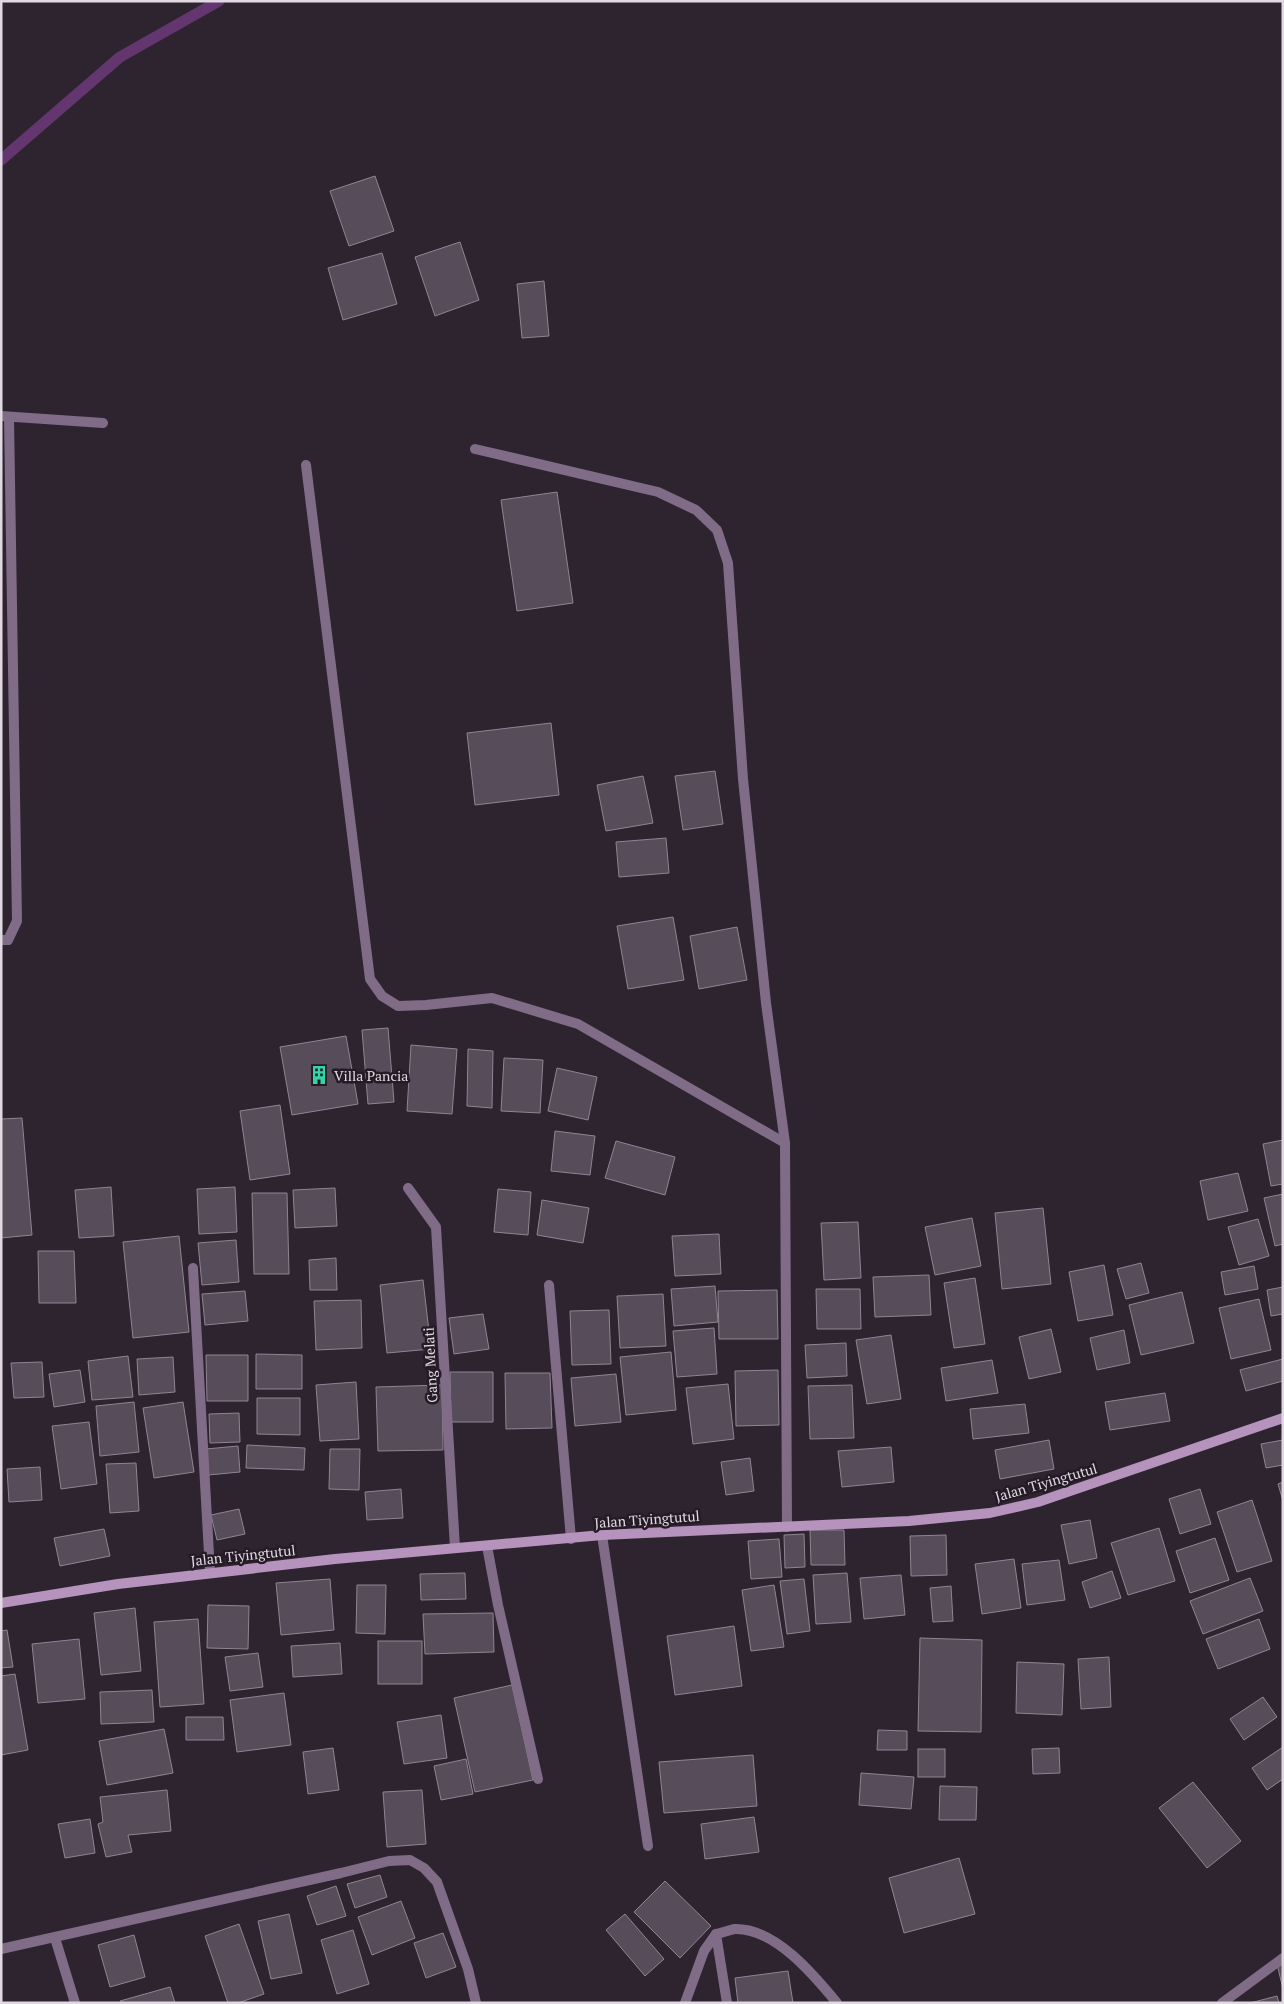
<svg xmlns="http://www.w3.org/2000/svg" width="1284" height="2004" viewBox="0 0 1284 2004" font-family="'PT Serif',serif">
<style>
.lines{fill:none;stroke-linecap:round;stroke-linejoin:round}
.stream{stroke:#64366f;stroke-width:11}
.building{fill:#574c5a;stroke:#908493}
.lane{stroke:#816c87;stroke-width:10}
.street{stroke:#816c87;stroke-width:10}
.secondary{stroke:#b593bd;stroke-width:10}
.labels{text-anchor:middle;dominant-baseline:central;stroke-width:5;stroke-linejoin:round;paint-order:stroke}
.poi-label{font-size:14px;fill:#e0d9e1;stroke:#241b26;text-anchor:start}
.street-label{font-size:14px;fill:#e0d9e1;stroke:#241b26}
</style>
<rect width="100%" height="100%" fill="#2e2430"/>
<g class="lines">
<path class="stream" d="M1,160L120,57L219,1"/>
</g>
<g class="building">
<path d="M375,176L394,231L349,246L330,191Z"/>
<path d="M460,242L479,300L435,316L415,257Z"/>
<path d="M382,253L397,304L343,320L328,268Z"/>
<path d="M544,281L549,336L522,338L517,284Z"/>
<path d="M557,492L573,603L517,611L501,500Z"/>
<path d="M551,723L559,795L475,805L467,733Z"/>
<path d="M715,771L723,824L683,830L675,776Z"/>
<path d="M643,776L653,823L606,831L597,785Z"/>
<path d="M666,838L669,873L619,877L616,842Z"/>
<path d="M673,917L684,980L628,989L617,926Z"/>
<path d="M737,927L747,980L699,989L690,936Z"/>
<path d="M388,1028L394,1102L368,1104L362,1030Z"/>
<path d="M346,1036L358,1104L292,1115L280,1047Z"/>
<path d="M411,1045L457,1049L452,1114L407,1111Z"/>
<path d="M468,1049L493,1051L492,1108L467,1106Z"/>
<path d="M504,1058L543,1060L540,1113L501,1111Z"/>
<path d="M557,1068L597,1077L588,1120L548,1111Z"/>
<path d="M280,1105L290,1174L250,1180L240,1111Z"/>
<path d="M22,1118L32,1235L1,1238V1119Z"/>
<path d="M555,1131L595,1136L590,1175L551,1171Z"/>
<path d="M1283,1140V1184L1271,1186L1263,1144Z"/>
<path d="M616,1141L675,1157L665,1195L605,1178Z"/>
<path d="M1238,1173L1248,1211L1208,1220L1200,1181Z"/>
<path d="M111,1187L114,1236L79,1238L75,1190Z"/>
<path d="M235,1187L237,1232L199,1234L197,1189Z"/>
<path d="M335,1188L337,1226L295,1228L293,1190Z"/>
<path d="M498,1189L531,1192L528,1235L494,1232Z"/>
<path d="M252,1193H287L289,1274H254Z"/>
<path d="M1283,1194V1244L1275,1246L1264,1198Z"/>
<path d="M542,1200L589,1208L583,1243L537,1235Z"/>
<path d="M1043,1208L1051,1284L1002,1289L995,1213Z"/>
<path d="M972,1218L981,1266L935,1275L925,1227Z"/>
<path d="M1258,1219L1269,1256L1239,1265L1228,1227Z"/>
<path d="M858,1222L861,1278L824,1280L821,1223Z"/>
<path d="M719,1234L721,1274L675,1276L672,1236Z"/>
<path d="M179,1236L189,1332L133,1338L123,1242Z"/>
<path d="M236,1240L239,1282L202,1285L198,1243Z"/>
<path d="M38,1251H74L76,1303H39Z"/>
<path d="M336,1258L337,1290H310L309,1260Z"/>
<path d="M1141,1263L1149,1293L1126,1299L1117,1269Z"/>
<path d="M1104,1265L1113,1315L1078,1321L1069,1272Z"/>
<path d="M1254,1266L1258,1289L1225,1295L1221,1272Z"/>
<path d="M929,1275L931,1315L875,1317L873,1277Z"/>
<path d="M975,1278L985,1344L954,1348L944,1283Z"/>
<path d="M423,1280L431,1349L387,1353L380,1285Z"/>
<path d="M715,1286L718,1322L674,1326L671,1289Z"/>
<path d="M1283,1287V1314L1271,1316L1267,1290Z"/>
<path d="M816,1289H860L861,1329H817Z"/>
<path d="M777,1290L778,1339H719L718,1291Z"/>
<path d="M245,1291L248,1321L205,1325L202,1294Z"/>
<path d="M1182,1292L1194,1343L1141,1355L1129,1305Z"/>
<path d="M663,1294L666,1346L620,1348L617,1296Z"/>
<path d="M1259,1299L1271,1350L1231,1359L1219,1308Z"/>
<path d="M361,1300L362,1348L316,1350L314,1301Z"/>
<path d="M609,1310L611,1364L572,1365L570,1311Z"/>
<path d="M483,1314L489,1349L454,1354L449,1318Z"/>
<path d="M714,1328L717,1374L677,1377L673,1331Z"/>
<path d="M1051,1329L1061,1372L1029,1379L1019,1337Z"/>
<path d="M1124,1330L1130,1363L1097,1370L1090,1338Z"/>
<path d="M891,1335L901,1399L867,1404L856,1340Z"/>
<path d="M846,1343L847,1376L807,1378L805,1345Z"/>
<path d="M671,1352L676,1410L626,1415L620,1357Z"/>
<path d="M256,1354L302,1355V1389H256Z"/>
<path d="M206,1355H248V1401H207Z"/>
<path d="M128,1356L133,1397L92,1400L88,1361Z"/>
<path d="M173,1357L175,1392L139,1395L137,1359Z"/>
<path d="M1283,1359V1381L1246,1391L1240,1370Z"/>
<path d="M992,1360L998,1393L946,1401L941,1368Z"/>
<path d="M42,1362L44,1397L14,1398L11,1363Z"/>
<path d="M80,1370L85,1402L54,1407L49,1374Z"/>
<path d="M778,1370L779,1425L736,1426L735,1371Z"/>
<path d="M450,1372H493V1422H451Z"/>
<path d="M505,1373H550L552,1428L506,1429Z"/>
<path d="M616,1374L621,1422L575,1426L571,1378Z"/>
<path d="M356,1382L359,1439L320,1441L316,1385Z"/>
<path d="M728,1384L734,1439L693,1444L686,1388Z"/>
<path d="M442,1385L443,1450L378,1451L376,1387Z"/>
<path d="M852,1385L854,1438L810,1439L808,1386Z"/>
<path d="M1165,1393L1170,1421L1110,1430L1105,1402Z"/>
<path d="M257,1398H300V1435L257,1434Z"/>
<path d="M134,1402L139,1452L100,1456L96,1406Z"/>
<path d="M183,1402L194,1472L154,1478L143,1408Z"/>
<path d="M1025,1404L1029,1433L973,1439L970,1409Z"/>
<path d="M239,1413L240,1442L210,1443L209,1414Z"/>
<path d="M89,1422L97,1484L61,1489L52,1426Z"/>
<path d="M1049,1440L1054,1469L1000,1479L995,1450Z"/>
<path d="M1283,1440V1465L1266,1468L1261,1444Z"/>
<path d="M247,1445L305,1448L304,1470L246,1468Z"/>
<path d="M238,1446L240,1472L208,1475L206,1449Z"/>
<path d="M891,1447L894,1482L842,1487L838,1451Z"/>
<path d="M330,1449H360L359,1490L329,1489Z"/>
<path d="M750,1458L754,1491L726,1495L721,1462Z"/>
<path d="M136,1463L139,1511L110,1513L106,1464Z"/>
<path d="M40,1467L42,1500L9,1502L7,1469Z"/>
<path d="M1283,1482V1501L1278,1484Z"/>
<path d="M401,1489L403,1518L367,1520L365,1492Z"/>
<path d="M1200,1489L1211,1524L1180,1534L1169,1499Z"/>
<path d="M1252,1500L1272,1561L1237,1572L1217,1512Z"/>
<path d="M239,1509L245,1534L217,1540L211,1515Z"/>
<path d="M1090,1520L1097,1558L1069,1564L1061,1525Z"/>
<path d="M1159,1528L1175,1581L1128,1595L1111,1543Z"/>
<path d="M104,1529L110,1556L60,1566L54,1538Z"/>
<path d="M810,1530H844L845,1565H811Z"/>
<path d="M804,1534L805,1567L785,1568L784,1535Z"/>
<path d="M946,1535L947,1575L911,1576L910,1536Z"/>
<path d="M1215,1538L1229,1580L1190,1593L1176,1551Z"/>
<path d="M779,1539L782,1577L751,1579L748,1541Z"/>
<path d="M1014,1559L1021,1608L982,1614L975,1564Z"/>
<path d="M1059,1560L1065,1600L1027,1605L1022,1564Z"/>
<path d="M1112,1571L1121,1598L1090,1608L1082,1582Z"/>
<path d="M465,1573L466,1599L421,1600L420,1574Z"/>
<path d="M847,1573L851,1622L816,1624L813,1575Z"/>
<path d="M901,1575L905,1615L864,1619L860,1578Z"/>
<path d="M1250,1578L1263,1611L1203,1634L1190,1601Z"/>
<path d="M330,1579L334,1630L281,1635L276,1583Z"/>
<path d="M804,1579L810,1631L787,1634L780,1581Z"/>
<path d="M357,1585H386L385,1634L356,1633Z"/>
<path d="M774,1585L784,1647L751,1651L742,1590Z"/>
<path d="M951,1586L953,1621L933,1622L930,1588Z"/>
<path d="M208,1605L249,1606L248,1649L207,1648Z"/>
<path d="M135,1608L141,1671L101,1675L94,1613Z"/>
<path d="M493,1613L494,1652L425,1654L423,1614Z"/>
<path d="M198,1619L204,1704L160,1707L154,1622Z"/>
<path d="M1259,1619L1270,1649L1218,1669L1206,1639Z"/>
<path d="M734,1626L742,1686L675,1695L667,1636Z"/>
<path d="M7,1630L13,1667L1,1668V1631Z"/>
<path d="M920,1638L982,1640L981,1732L918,1731Z"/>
<path d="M79,1639L85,1699L38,1703L32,1644Z"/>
<rect x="378" y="1641" width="44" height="43"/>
<path d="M340,1643L342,1674L293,1677L291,1646Z"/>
<path d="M258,1653L263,1687L230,1691L225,1657Z"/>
<path d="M1109,1657L1111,1707L1081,1709L1078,1659Z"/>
<path d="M1017,1662L1064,1664L1062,1715L1016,1713Z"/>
<path d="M15,1674L28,1750L1,1755V1676Z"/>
<path d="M512,1685L533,1780L475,1792L454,1698Z"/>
<path d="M152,1690L154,1722L101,1724L100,1692Z"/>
<path d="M284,1693L291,1745L237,1752L230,1700Z"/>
<path d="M1263,1697L1277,1717L1244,1740L1230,1719Z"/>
<path d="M441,1715L447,1758L404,1764L397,1722Z"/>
<path d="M186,1717H223L224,1740H186Z"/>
<path d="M164,1729L173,1773L107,1785L99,1741Z"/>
<path d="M878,1730L907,1731V1750H877Z"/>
<path d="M1283,1747V1779L1267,1790L1252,1768Z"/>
<path d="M333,1748L339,1790L308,1794L303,1752Z"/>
<path d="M1059,1748L1060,1773L1033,1774L1032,1749Z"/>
<rect x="918" y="1749" width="27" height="28"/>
<path d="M753,1755L757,1806L664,1813L659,1762Z"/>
<path d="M466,1759L473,1794L441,1800L434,1766Z"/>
<path d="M861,1773L914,1777L911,1809L859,1805Z"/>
<path d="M1193,1782L1241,1841L1207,1868L1159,1808Z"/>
<path d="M940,1786L977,1787L976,1820H939Z"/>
<path d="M167,1790L171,1831L128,1835L132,1852L106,1857L98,1824L103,1822L100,1797Z"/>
<path d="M422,1790L426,1844L387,1847L383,1792Z"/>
<path d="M754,1817L759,1852L705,1859L701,1824Z"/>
<path d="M90,1819L95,1853L65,1858L58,1824Z"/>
<path d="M959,1858L975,1914L904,1933L889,1878Z"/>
<path d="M380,1875L387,1897L355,1908L347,1884Z"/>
<path d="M665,1881L711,1926L680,1958L634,1912Z"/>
<path d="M336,1886L346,1916L317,1925L307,1896Z"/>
<path d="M401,1901L415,1938L372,1955L358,1917Z"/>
<path d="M289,1914L302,1973L271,1979L258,1921Z"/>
<path d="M625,1914L664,1959L645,1976L606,1930Z"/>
<path d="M239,1924L264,1994L238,2003H228L205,1936Z"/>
<path d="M353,1930L369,1984L337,1994L321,1940Z"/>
<path d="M443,1933L456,1967L426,1978L414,1943Z"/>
<path d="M134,1935L145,1977L110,1987L98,1945Z"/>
<path d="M1283,1963V1989L1277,1964Z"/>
<path d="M788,1971L793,2003H738L735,1978Z"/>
<path d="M170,1987L175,2003H121L120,2001Z"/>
<path d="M1277,1996L1279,2003H1250Z"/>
</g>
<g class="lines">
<path class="lane" d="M55,1938L75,2003"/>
<g class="street">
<path d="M1,416L103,423"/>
<path d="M475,449L658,492L696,510L717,530L728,563L743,779L766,1003L785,1143L787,1527"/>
<path d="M306,465L370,979L382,996L398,1006L426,1005L492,998L578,1024L785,1143"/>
<path d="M1,940H8L17,921L9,417"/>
<path d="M408,1188L436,1227L455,1548"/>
<path d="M193,1268L210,1572"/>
<path d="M549,1285L571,1539"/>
<path d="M602,1535L648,1846"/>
<path d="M487,1546L498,1605L538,1779"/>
<path d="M716,1934L727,2003"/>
<path d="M1,1949L341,1873L389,1861L410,1860L424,1868L437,1882L468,1969L476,2003"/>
<path d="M685,2003L704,1951L716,1934C722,1933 729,1930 735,1929C775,1928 814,1975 837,2003"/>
<path d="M1222,2003L1283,1958"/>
</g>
<path class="secondary" d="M1,1603L118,1584L335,1559L602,1535L909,1521L990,1513L1038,1502L1283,1418"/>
</g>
<defs>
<g id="building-bare" transform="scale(1.5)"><path d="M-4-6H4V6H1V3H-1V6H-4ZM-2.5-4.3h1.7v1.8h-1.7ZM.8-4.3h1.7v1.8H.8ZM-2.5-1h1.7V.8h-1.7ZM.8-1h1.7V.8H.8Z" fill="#33d4a8" stroke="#241b26" stroke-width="2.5" paint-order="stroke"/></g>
</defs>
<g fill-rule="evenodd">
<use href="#building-bare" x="319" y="1075"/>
</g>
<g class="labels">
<g class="poi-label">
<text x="334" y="1075">Villa Pancia</text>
</g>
<g class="street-label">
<text transform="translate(430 1365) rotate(-93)">Gang Melati</text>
<text transform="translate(1046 1482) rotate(-16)">Jalan Tiyingtutul</text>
<text transform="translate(647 1519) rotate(-4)">Jalan Tiyingtutul</text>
<text transform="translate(243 1555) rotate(-6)">Jalan Tiyingtutul</text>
</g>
</g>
<rect width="1284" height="2004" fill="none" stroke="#e0d9e1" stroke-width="5"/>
</svg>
